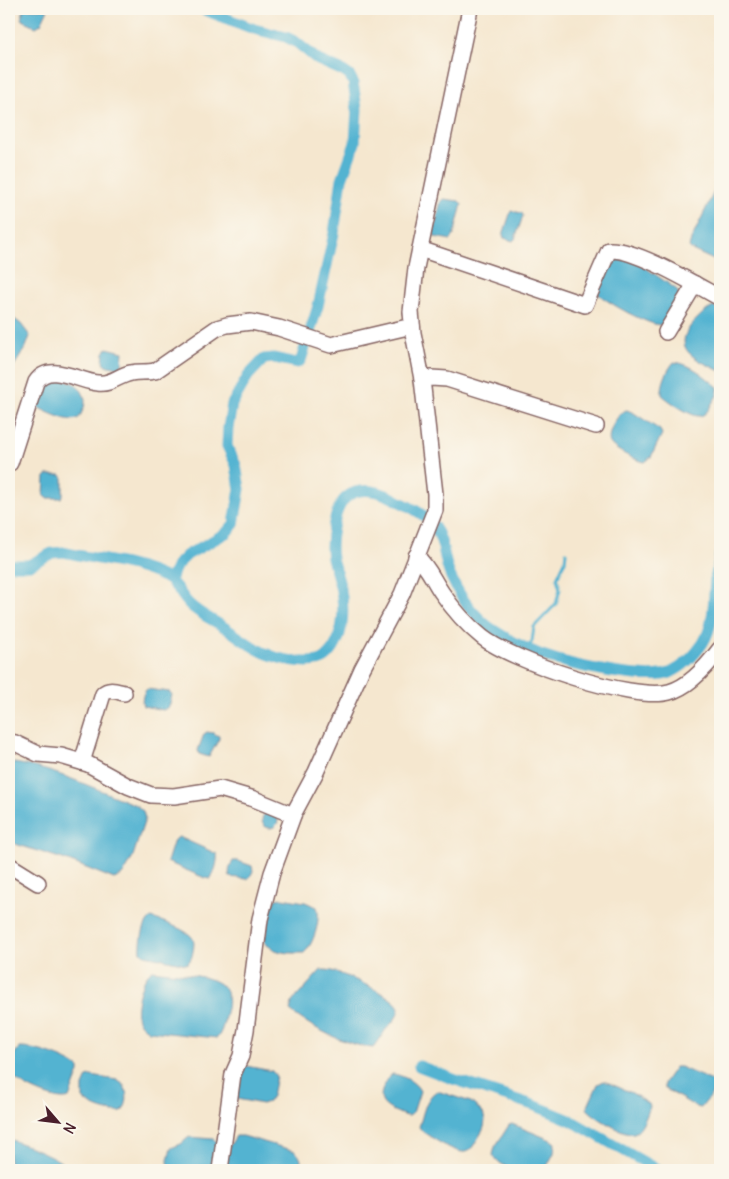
<svg xmlns="http://www.w3.org/2000/svg" width="729" height="1179" viewBox="0 0 729 1179" font-family="Delius,sans-serif">
<style>
.water{fill:#53b3d1;stroke:#4e697e}
.lines{fill:none;stroke-linecap:round;stroke-linejoin:round}
.stream{stroke:#53b3d1;stroke-width:3}
.canal{stroke:#53b3d1;stroke-width:11}
.minor-casing{stroke:#866564;stroke-width:18}
.minor{stroke:#fff;stroke-width:15}
</style>
<rect width="100%" height="100%" fill="#fbf7ec"/>
<filter id="ink" filterUnits="userSpaceOnUse"><feTurbulence type="fractalNoise" baseFrequency=".02" numOctaves="2"/><feDisplacementMap in="SourceGraphic" scale="10" xChannelSelector="R" yChannelSelector="G"/><feConvolveMatrix kernelMatrix="1 2 1 2 8 2 1 2 1" color-interpolation-filters="sRGB"/></filter>
<filter id="wash" filterUnits="userSpaceOnUse"><feTurbulence type="fractalNoise" baseFrequency=".0096" numOctaves="4" result="noise"/><feDisplacementMap in="SourceGraphic" scale="20" xChannelSelector="R" yChannelSelector="G"/><feGaussianBlur stdDeviation="1.12" result="paint"/><feColorMatrix in="noise" values="0 0 0 0 0 0 0 0 0 0 0 0 0 0 0 0 0 1.4 0 .05"/><feComposite in="paint" operator="in"/></filter>
<g filter="url(#wash)">
<rect width="100%" height="100%" fill="#f5e7cf"/>
<g class="water">
<path d="M24,9H48L41,24L36,27L21,19Z"/>
<path d="M720,179V263L692,250L689,247L691,240Z"/>
<path d="M444,199L459,201L462,204L454,235L451,240L435,237L433,233L441,201Z"/>
<path d="M511,211L522,213L523,216L515,239L513,241L504,238L503,235Z"/>
<path d="M612,255L636,261L676,289L679,294V298L662,325C649,326 608,303 597,293Z"/>
<path d="M714,307L720,309V371C699,360 669,351 693,323C700,316 705,310 714,307Z"/>
<path d="M9,315L21,324L30,336L26,347L9,374Z"/>
<path d="M107,348L123,352L122,365L120,368L108,366L103,363L104,353Z"/>
<path d="M674,362C692,364 704,376 718,387C719,394 715,399 711,405C709,410 705,415 700,416C691,417 669,401 662,395C661,384 667,370 674,362Z"/>
<path d="M47,378C55,380 67,379 74,383C83,390 88,399 83,410C81,413 81,417 77,419C68,423 41,410 33,404L36,390Z"/>
<path d="M627,410L634,413L660,430L662,434L651,457L645,462C637,461 614,450 610,443C606,435 618,411 627,410Z"/>
<path d="M47,475H61L63,478V496L61,498H47L44,495L45,477Z"/>
<path d="M147,689L170,692L172,695L169,707L163,710L143,706C141,701 143,692 147,689Z"/>
<path d="M207,732L213,733L219,736V739L209,757L199,754L198,750L204,734Z"/>
<path d="M14,763C56,769 97,790 136,805L143,811L145,819L133,856L126,870L121,876L114,879L66,860L9,842V764Z"/>
<circle cx="270" cy="820" r="8"/>
<path d="M179,837L217,854C218,861 215,873 210,879L205,878L167,862L174,840Z"/>
<path d="M233,861H238L252,866L253,871L250,877L247,879L230,877C228,871 230,866 233,861Z"/>
<path d="M282,898L305,902L317,907C321,919 314,944 304,953C288,953 276,954 264,942L272,907L276,899Z"/>
<path d="M151,918C160,920 186,930 191,936C195,940 194,946 193,951C192,957 191,961 186,964L145,955L141,952C140,942 143,924 151,918Z"/>
<path d="M153,970C171,973 210,974 222,986C228,992 229,1004 226,1012C224,1021 223,1031 217,1038L149,1031C143,1027 139,1024 137,1016C135,1004 142,975 153,970Z"/>
<path d="M321,970C324,970 329,970 332,971C344,974 400,998 399,1009C398,1019 389,1025 384,1032C380,1038 378,1043 373,1048C343,1044 314,1029 290,1011L292,1002Z"/>
<path d="M19,1048C36,1047 66,1058 79,1068V1072L69,1098C58,1104 15,1084 10,1073C6,1065 15,1053 19,1048Z"/>
<path d="M246,1066L272,1071L276,1076L272,1096L268,1102L262,1104L237,1099L235,1092L241,1068Z"/>
<path d="M675,1067H680L712,1081L716,1085L715,1090L701,1108L696,1107L664,1088V1083Z"/>
<path d="M393,1074C402,1075 416,1082 420,1091L413,1113L409,1116C404,1116 399,1113 394,1111C374,1102 381,1091 390,1075Z"/>
<path d="M91,1076L117,1080L124,1085C128,1095 128,1103 122,1112C109,1113 93,1108 83,1099V1086L87,1077Z"/>
<path d="M604,1081L632,1093L649,1104L650,1107C647,1114 642,1131 634,1133C626,1136 590,1115 587,1108L598,1084Z"/>
<path d="M437,1091L471,1102L483,1113C486,1122 485,1128 480,1135C477,1140 473,1148 468,1151C460,1157 431,1137 423,1132L419,1127C423,1116 425,1097 437,1091Z"/>
<path d="M512,1124L551,1140L555,1143L554,1153L545,1170C526,1170 504,1173 493,1155L495,1147L509,1125Z"/>
<path d="M236,1136H243L295,1151C302,1158 302,1162 300,1170H225L227,1150Z"/>
<path d="M189,1137L213,1139L217,1142L215,1170H169L168,1160L171,1148L181,1144Z"/>
<path d="M9,1139C22,1144 64,1158 68,1170H9Z"/>
</g>
<g class="lines">
<path class="stream" d="M529,648L532,641L534,627L556,604L560,589L557,578L565,561L566,552"/>
<g class="canal">
<path d="M9,565H29L52,553L63,552C97,560 135,562 166,578C176,583 181,596 189,604C199,614 215,621 227,629C241,638 254,650 270,655C282,660 315,666 325,658C346,641 345,605 339,582C337,574 334,566 332,558C329,541 334,506 348,496C355,491 364,490 372,491C382,492 391,497 400,502C417,510 434,520 440,538C445,551 445,565 451,577C458,593 470,610 483,622C495,633 530,651 545,656C570,665 646,682 670,673C683,667 695,655 703,643C715,623 713,600 715,579C717,570 719,562 720,554"/>
<path d="M170,580L177,565L187,555L226,533L234,524L240,489L236,465L227,446L228,428L232,404L248,376L264,359L274,358L297,363L301,360L318,306L334,233L342,179L355,143L357,109L353,82L350,76L343,71L318,60L296,42L286,37L254,29L202,9"/>
<path d="M419,1066L453,1079L536,1106L570,1120L658,1170"/>
</g>
</g>
</g>
<g filter="url(#ink)">
<g class="lines">
<g class="minor-casing">
<g id="minor">
<path d="M420,249L585,305L609,250C635,248 696,285 720,298"/>
<path d="M666,332L695,284"/>
<path d="M422,379L431,378L447,379L596,426"/>
<path d="M10,463L36,382C49,361 80,382 98,383C111,385 119,375 131,373C139,371 146,373 155,371L217,328L227,325L251,322L279,328L331,345L412,326"/>
<path d="M416,556C428,566 433,580 442,593C453,609 467,625 482,637C512,661 633,702 669,692C689,687 708,665 720,649"/>
<path d="M9,742L15,743L38,754L61,756L88,764L128,786L151,795L174,796L220,789L254,799L293,815"/>
<path d="M82,762L103,694C109,688 116,691 124,693"/>
<path d="M9,865L38,883"/>
<path d="M220,1170L233,1074L241,1056L246,1030L260,919L272,873L294,813L316,772L362,669L402,594L435,510V494L422,379L413,333L411,312L416,268L470,9"/>
</g>
</g>
<use href="#minor" class="minor"/>
</g>
</g>
<rect width="729" height="1179" fill="none" stroke="#fbf7ec" stroke-width="30"/>
<g transform="translate(58 1122) rotate(118)" stroke="#fbf7ec" stroke-width="4" paint-order="stroke">
<path d="M0-4L9 19L0 12L-9 19Z" fill="#4a1f2b"/>
<text y="-8" font-size="14" font-weight="bold" text-anchor="middle" fill="#4a1f2b">N</text>
</g>
</svg>
